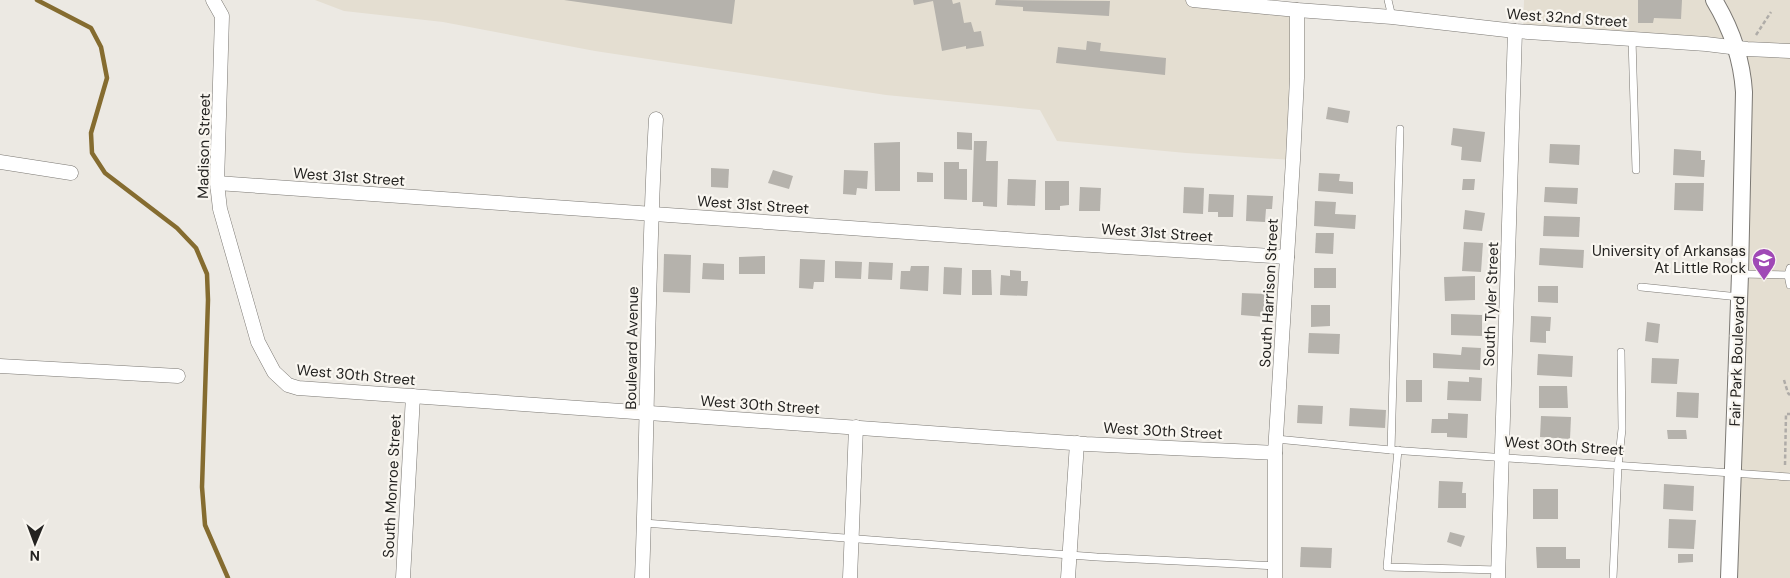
<svg xmlns="http://www.w3.org/2000/svg" width="1790" height="578" viewBox="0 0 1790 578" font-family="'DM Sans',sans-serif">
<style>
.built{fill:#e4ded1}
.lines{fill:none;stroke-linecap:round;stroke-linejoin:round}
.stream{stroke:#856c30;stroke-width:4.5}
.building{fill:#b5b2ac}
.service-casing{stroke:#7b7873;stroke-width:8}
.minor-casing{stroke:#7b7873;stroke-width:15}
.tertiary-casing{stroke:#7b7873;stroke-width:18}
.path{stroke:#afaca8;stroke-width:2.5;stroke-dasharray:4 2.5;stroke-linecap:butt}
.service{stroke:#fff;stroke-width:7}
.minor{stroke:#fff;stroke-width:14}
.tertiary{stroke:#fff;stroke-width:16}
.labels{text-anchor:middle;dominant-baseline:central;stroke-width:4.5;stroke-linejoin:round;paint-order:stroke}
.street-label{font-size:15px;fill:#242321;stroke:#f9f6f0}
.poi-label{font-size:15px;fill:#242321;stroke:#f9f6f0;text-anchor:end}
</style>
<rect width="100%" height="100%" fill="#ece9e3"/>
<g class="built">
<path d="M315,0H1193L1297,10L1293,160L1186,153L1057,141L1040,110L886,95L595,51L443,22L344,11Z"/>
<path d="M1524,0H1714L1735,46L1523,32Z"/>
<path d="M1725,0H1790V578H1729L1747,49Z"/>
</g>
<g class="lines">
<path class="stream" d="M37,0L91,28L101,47L107,78L91,133L92,153L105,173L177,228L196,248L207,274L208,300L202,487L205,525L228,578"/>
</g>
<g class="building">
<path d="M564,0H735L732,24Z"/>
<path d="M913,0H952L953,4L960,2L964,23L971,22L974,32L981,31L984,46L966,49V46L942,51L933,1L914,5Z"/>
<path d="M996,0L1110,1L1109,16L1023,11V7L995,5Z"/>
<path d="M1638,0H1682L1681,19L1654,18L1653,23H1638Z"/>
<path d="M1087,41L1101,43L1100,51L1166,58L1165,75L1056,63L1058,47L1086,50Z"/>
<path d="M1328,107L1350,111L1348,123L1326,119Z"/>
<path d="M1453,128L1485,132L1481,162L1461,160L1462,147L1451,145Z"/>
<path d="M957,132L972,133V150L957,149Z"/>
<path d="M974,141H987L986,161H998L997,207L983,206V202H972Z"/>
<path d="M900,142V191H875L874,143Z"/>
<path d="M1550,144L1580,145L1579,165L1549,163Z"/>
<path d="M1674,149L1701,151V160H1705L1704,177L1673,175Z"/>
<path d="M944,162H959V169H967V200L944,199Z"/>
<path d="M711,168L729,169L728,188L711,187Z"/>
<path d="M773,170L793,176L789,189L768,183Z"/>
<path d="M844,170L868,171L867,189L857,188L856,195L843,194Z"/>
<path d="M917,172L933,173V182H917Z"/>
<path d="M1319,173L1340,174L1339,181L1353,182V194L1318,191Z"/>
<path d="M1008,179L1036,180L1035,206L1007,205Z"/>
<path d="M1463,179H1475L1474,190H1462Z"/>
<path d="M1045,181H1069V205L1060,206V210H1045Z"/>
<path d="M1675,183H1704L1703,211L1674,210Z"/>
<path d="M1080,187L1101,188L1100,211H1079Z"/>
<path d="M1184,187L1204,188L1203,214L1183,213Z"/>
<path d="M1545,187L1578,188L1577,204L1544,202Z"/>
<path d="M1209,194L1234,195L1233,217H1218V212H1208Z"/>
<path d="M1247,195L1273,196L1272,209H1266L1265,222L1246,221Z"/>
<path d="M1315,201L1336,202L1335,214L1356,215L1355,229L1314,226Z"/>
<path d="M1465,210L1485,213L1482,231L1463,229Z"/>
<path d="M1544,216L1580,217L1579,237L1543,236Z"/>
<path d="M1316,233H1334L1333,254L1315,253Z"/>
<path d="M1464,242L1483,243L1481,272L1462,271Z"/>
<path d="M1540,248L1584,250L1583,268L1539,265Z"/>
<path d="M664,254L691,255L690,293L663,292Z"/>
<path d="M765,256V274H739V257Z"/>
<path d="M800,259L825,260L824,282H814L813,289L799,288Z"/>
<path d="M835,261L862,262L861,279L835,278Z"/>
<path d="M869,262L893,263L892,280L868,279Z"/>
<path d="M703,263L724,264V280L702,279Z"/>
<path d="M911,266H929L928,291L900,289L901,271H910Z"/>
<path d="M944,267L962,268L961,295L943,294Z"/>
<rect x="1314" y="268" width="22" height="20"/>
<path d="M972,270H991L992,295H972Z"/>
<path d="M1010,270L1021,271V281H1028L1027,296L1000,295L1001,275L1010,276Z"/>
<path d="M1475,276V300L1445,301L1444,277Z"/>
<path d="M1538,286H1558V303L1538,302Z"/>
<path d="M1242,293L1267,294L1265,317L1241,315Z"/>
<path d="M1311,305H1330V326L1311,327Z"/>
<path d="M1451,314L1482,315V336L1451,335Z"/>
<path d="M1531,316L1551,317L1550,331H1546V343L1530,342Z"/>
<path d="M1647,322L1660,324L1658,343L1645,341Z"/>
<path d="M1309,333L1340,334L1339,354L1308,353Z"/>
<path d="M1462,347L1481,348L1480,370L1433,368V353L1461,355Z"/>
<path d="M1538,354L1573,356L1572,377L1537,375Z"/>
<path d="M1652,358L1679,359L1677,384L1651,383Z"/>
<path d="M1469,377L1482,378L1481,401L1447,400L1448,381L1469,382Z"/>
<rect x="1406" y="380" width="16" height="22"/>
<path d="M1539,386H1567L1568,408H1539Z"/>
<path d="M1677,392L1699,393L1698,418L1676,417Z"/>
<path d="M1298,405L1323,406L1322,424L1297,423Z"/>
<path d="M1350,408L1386,410L1385,428L1349,426Z"/>
<path d="M1448,413L1468,414L1467,438L1447,437V433H1431L1432,419H1448Z"/>
<path d="M1541,416L1571,417L1570,439L1540,437Z"/>
<path d="M1667,430H1686L1687,439H1668Z"/>
<path d="M1439,481L1463,482L1462,493H1466V508H1438Z"/>
<path d="M1664,484L1694,486L1693,511L1663,509Z"/>
<rect x="1533" y="489" width="25" height="30"/>
<path d="M1669,519L1696,520L1694,549L1668,548Z"/>
<path d="M1450,532L1465,536L1461,547L1447,542Z"/>
<path d="M1301,547L1332,548L1331,568L1300,567Z"/>
<path d="M1536,547H1566V559H1580V568H1537Z"/>
<path d="M1678,554H1693V562L1678,563Z"/>
</g>
<g class="lines">
<g class="service-casing">
<g id="service">
<path d="M1388,0L1392,17"/>
<path d="M1632,39L1636,170"/>
<path d="M1790,268L1788,275L1790,285"/>
<path d="M1741,274L1788,275"/>
<path d="M1641,287L1739,297"/>
<path d="M1276,439L1391,450L1790,477"/>
<path d="M1391,450L1400,129"/>
<path d="M1398,450L1387,567L1498,570"/>
<path d="M644,523L1097,557L1275,566"/>
<path d="M1613,578L1618,466L1622,429L1621,352"/>
</g>
</g>
<g class="minor-casing">
<g id="minor">
<path d="M213,0L222,16L217,183L220,209L258,342L274,372L288,385L298,388L1086,444L1275,453"/>
<path d="M1193,0L1297,10L1392,17L1515,31L1706,44L1747,49L1790,51"/>
<path d="M0,162L71,173"/>
<path d="M217,183L1076,244L1287,257"/>
<path d="M0,366L178,376"/>
<path d="M403,578L413,396"/>
<path d="M642,578C648,425 647,272 656,119"/>
<path d="M850,578L856,427"/>
<path d="M1068,578L1077,443"/>
<path d="M1275,578V453L1293,160L1297,78V10"/>
<path d="M1498,578L1515,31"/>
</g>
</g>
<g class="tertiary-casing">
<path id="tertiary" d="M1714,0C1731,28 1742,60 1744,92L1740,274L1729,578"/>
</g>
<g class="path">
<path d="M1756,35L1771,12"/>
<path d="M1784,380L1788,393L1790,395"/>
<path d="M1785,465L1786,414H1790"/>
</g>
<use href="#service" class="service"/>
<use href="#minor" class="minor"/>
<use href="#tertiary" class="tertiary"/>
</g>
<defs>
<g id="university-pin" transform="scale(1.25)"><path d="M0 17L-7.5 6A9.5 9.5 0 1 1 7.5 6Z" fill="#a049b6" stroke="#f9f6f0"/><path d="M0-5L7-2L0 1L-7-2ZM-4 1L0 2.5L4 1V4Q0 6-4 4Z" fill="#fff"/></g>
</defs>
<g fill-rule="evenodd">
<use href="#university-pin" x="1764" y="260"/>
</g>
<g class="labels">
<g class="street-label">
<text transform="translate(1567 18) rotate(4)">West 32nd Street</text>
<text transform="translate(204 146) rotate(-89)">Madison Street</text>
<text transform="translate(349 177) rotate(4)">West 31st Street</text>
<text transform="translate(753 205) rotate(4)">West 31st Street</text>
<text transform="translate(1157 233) rotate(4)">West 31st Street</text>
<text transform="translate(1269 293) rotate(-87)">South Harrison Street</text>
<text transform="translate(1491 304) rotate(-88)">South Tyler Street</text>
<text transform="translate(632 348) rotate(-89)">Boulevard Avenue</text>
<text transform="translate(1737 361) rotate(-88)">Fair Park Boulevard</text>
<text transform="translate(356 375) rotate(5)">West 30th Street</text>
<text transform="translate(760 405) rotate(4)">West 30th Street</text>
<text transform="translate(1163 431) rotate(3)">West 30th Street</text>
<text transform="translate(1564 446) rotate(4)">West 30th Street</text>
<text transform="translate(392 486) rotate(-87)">South Monroe Street</text>
</g>
<g class="poi-label">
<text x="1746" y="251">University of Arkansas<tspan x="1746" dy="17">At Little Rock</tspan></text>
</g>
</g>
<g transform="translate(35 543) rotate(181)" stroke="#f9f6f0" stroke-width="4" paint-order="stroke">
<path d="M0-4L9 19L0 12L-9 19Z" fill="#242321"/>
<text y="-8" font-size="14" font-weight="bold" text-anchor="middle" fill="#242321">N</text>
</g>
</svg>
